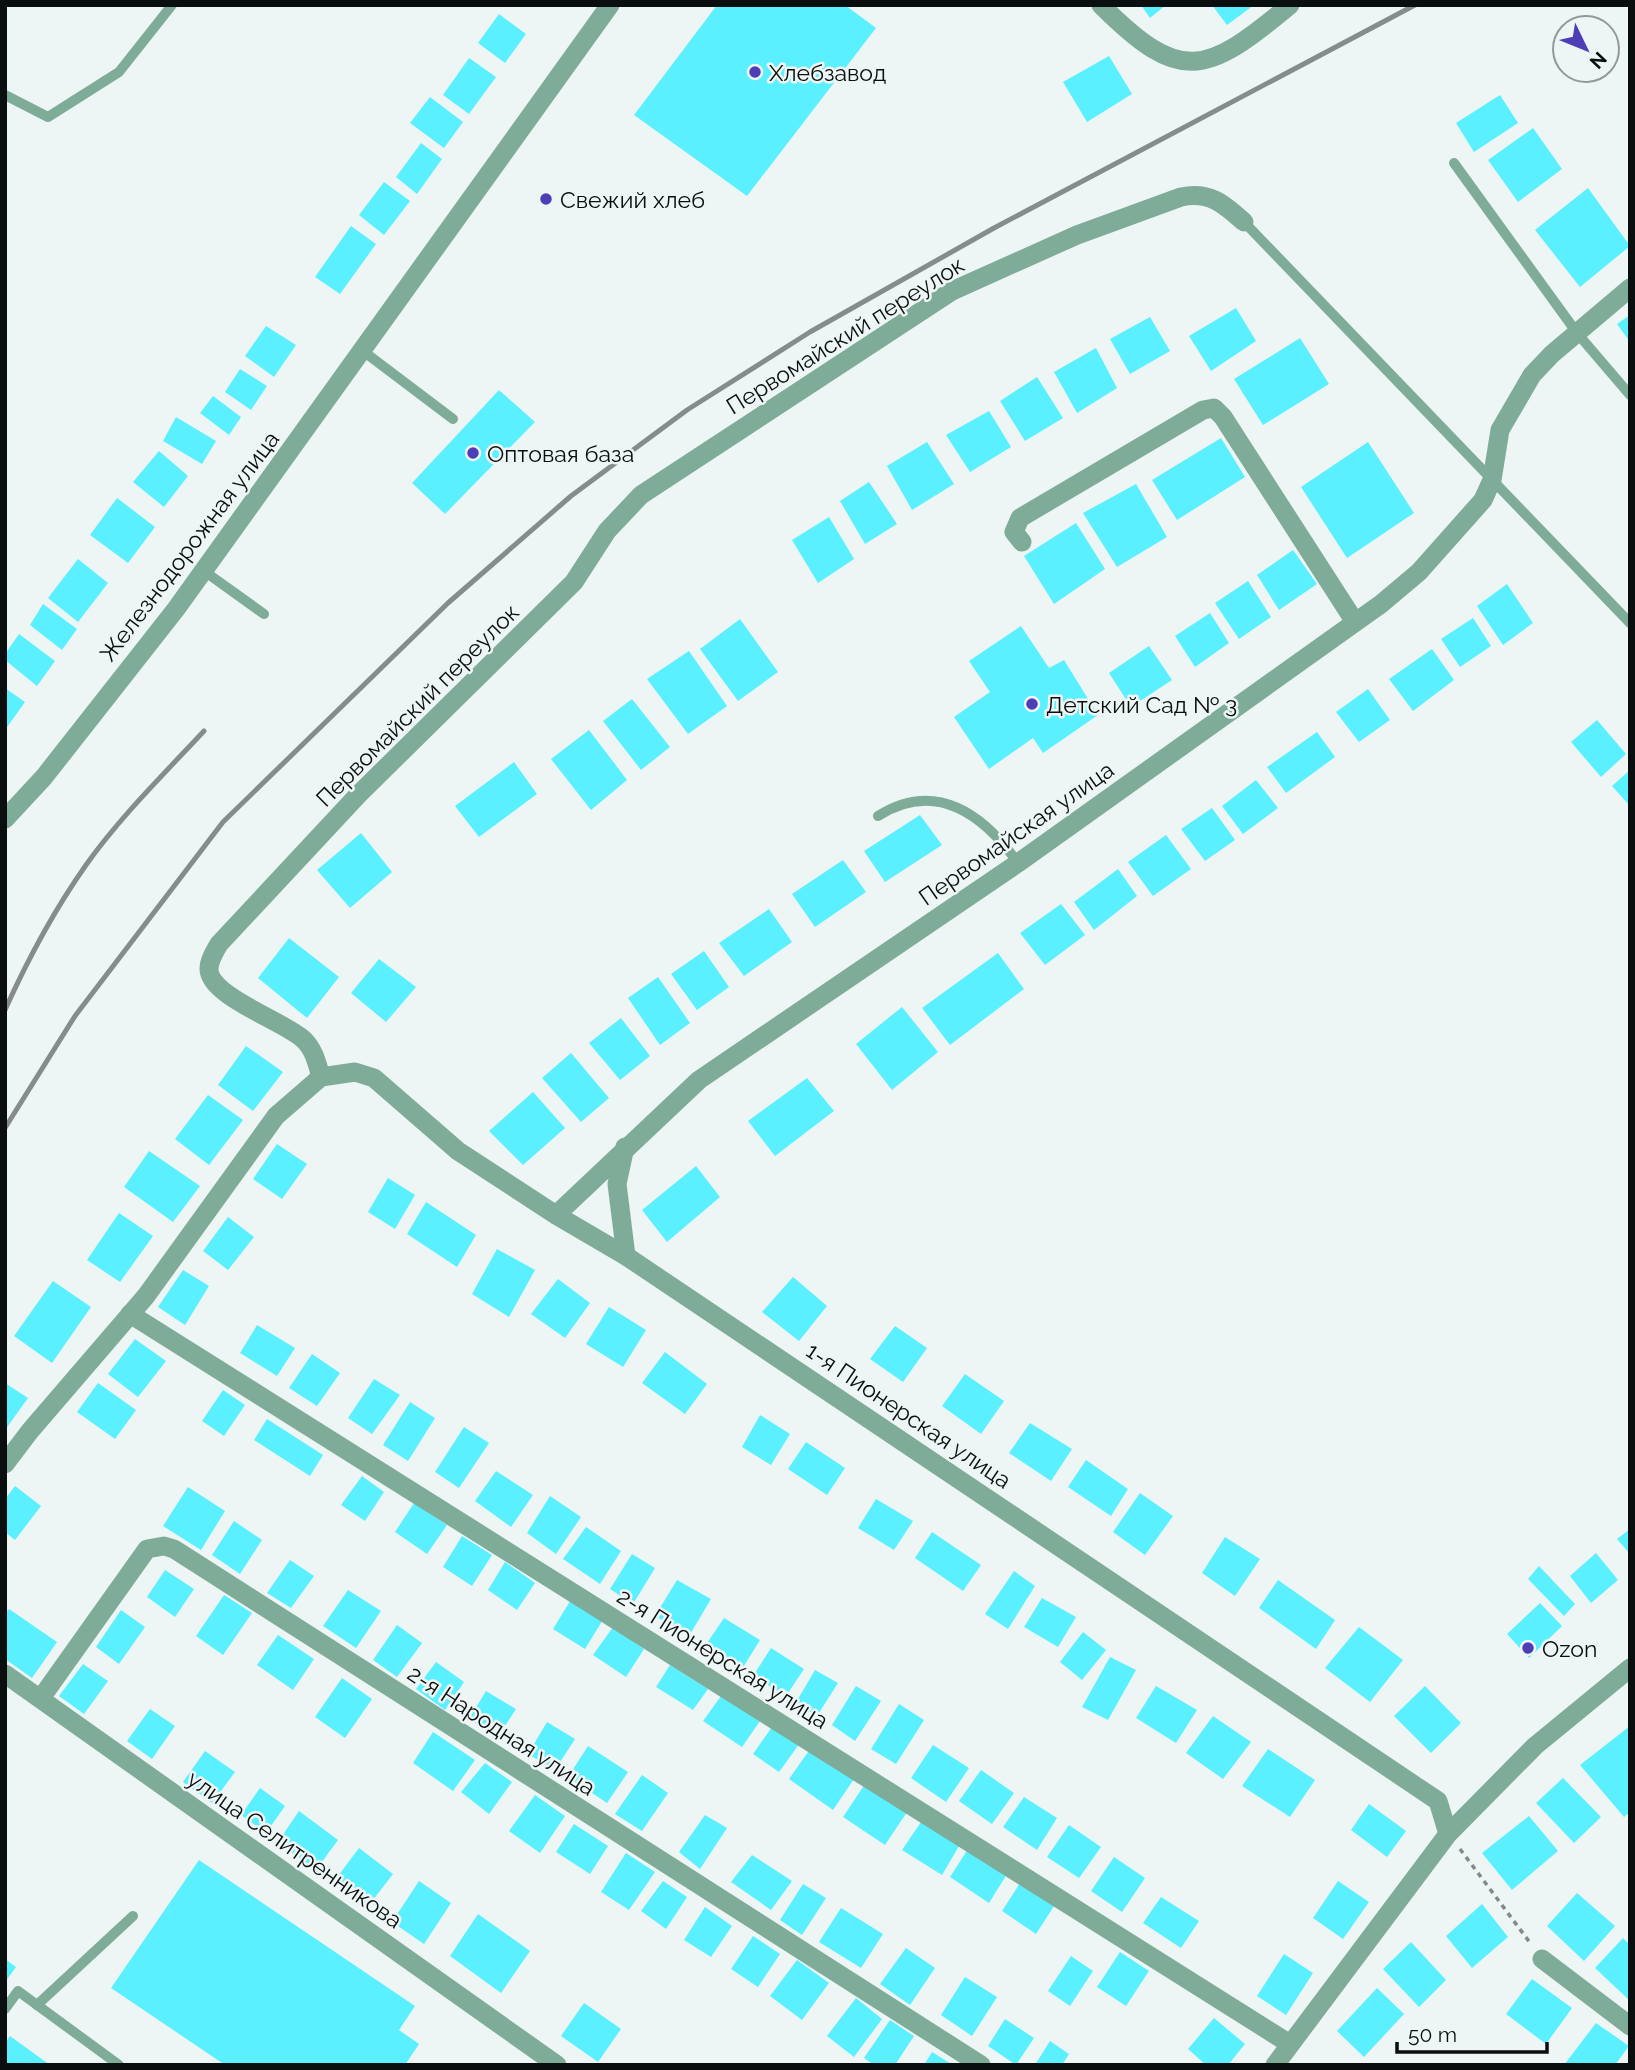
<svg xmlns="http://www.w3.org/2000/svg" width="1635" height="2070" viewBox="0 0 1635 2070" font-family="Raleway,sans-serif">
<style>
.building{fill:#5bf0ff}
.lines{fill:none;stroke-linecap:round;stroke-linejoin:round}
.path{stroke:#838988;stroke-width:3.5;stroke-dasharray:5 5;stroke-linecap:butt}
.service{stroke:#7fac98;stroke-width:10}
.minor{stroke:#7fac98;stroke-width:19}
.rail{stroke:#868c8b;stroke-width:5}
.poi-dot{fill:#4e3eb5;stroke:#eef6f5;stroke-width:2.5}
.labels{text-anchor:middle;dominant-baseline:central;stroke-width:5;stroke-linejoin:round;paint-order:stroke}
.poi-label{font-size:23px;fill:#0b0e0e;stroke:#eef6f5;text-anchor:start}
.street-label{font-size:23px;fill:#0b0e0e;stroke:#eef6f5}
</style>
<rect width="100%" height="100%" fill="#eef6f5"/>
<g class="building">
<path d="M717,5H845L876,28L747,196L634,115Z"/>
<path d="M1141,5H1166L1150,18Z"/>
<path d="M1212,5H1254L1227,25Z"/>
<path d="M499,14L526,34L505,63L478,43Z"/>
<path d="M1109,56L1132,94L1087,122L1063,82Z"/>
<path d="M469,58L496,77L469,114L443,95Z"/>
<path d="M1500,95L1518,123L1474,152L1456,123Z"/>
<path d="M430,97L463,122L444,148L410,123Z"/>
<path d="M1533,128L1562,169L1518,202L1488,160Z"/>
<path d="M421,143L442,159L417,194L396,177Z"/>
<path d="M384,182L410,201L384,235L359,215Z"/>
<path d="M1588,188L1630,246L1580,287L1535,230Z"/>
<path d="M351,226L376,244L340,294L315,277Z"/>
<path d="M1236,308L1256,341L1211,371L1189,336Z"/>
<path d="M1630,315V342L1617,324Z"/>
<path d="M1150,317L1170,351L1130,374L1110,339Z"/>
<path d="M266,326L296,345L274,377L245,356Z"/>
<path d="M1300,338L1329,384L1263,425L1234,379Z"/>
<path d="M1096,348L1117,388L1077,413L1054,372Z"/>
<path d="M240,369L267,386L251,410L225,392Z"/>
<path d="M1037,377L1063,418L1025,441L1000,401Z"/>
<path d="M499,390L535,422L445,514L412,483Z"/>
<path d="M213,396L241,417L229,435L200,413Z"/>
<path d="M989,411L1011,447L970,472L946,435Z"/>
<path d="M176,417L216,441L202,464L163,441Z"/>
<path d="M1221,438L1245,477L1177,520L1152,480Z"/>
<path d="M927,442L954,484L912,510L887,466Z"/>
<path d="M1368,442L1414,513L1347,558L1301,487Z"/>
<path d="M159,451L188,476L164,507L133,482Z"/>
<path d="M869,482L897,524L865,544L840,501Z"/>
<path d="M1136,484L1167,537L1117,567L1083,513Z"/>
<path d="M117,498L155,527L128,563L90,535Z"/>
<path d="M829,517L854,559L818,583L792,540Z"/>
<path d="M1076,523L1105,569L1054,604L1024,556Z"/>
<path d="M1293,550L1317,584L1279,610L1257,575Z"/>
<path d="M78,559L108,583L78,622L48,598Z"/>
<path d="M1248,581L1271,617L1239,639L1215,603Z"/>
<path d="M1507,584L1533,623L1503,645L1477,606Z"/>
<path d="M43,604L77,629L62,650L30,625Z"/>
<path d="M1210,613L1229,643L1195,667L1175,636Z"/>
<path d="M1473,618L1491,646L1460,667L1441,639Z"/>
<path d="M740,619L778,672L738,701L700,649Z"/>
<path d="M1021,626L1049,668L1064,660L1098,715L1043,753L1033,738L989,769L954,717L990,692L969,661Z"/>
<path d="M19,634L55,661L37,686L5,660V654Z"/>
<path d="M1149,646L1172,680L1131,707L1109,673Z"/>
<path d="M1432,649L1454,680L1413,711L1389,679Z"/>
<path d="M689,651L727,706L688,734L647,679Z"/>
<path d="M5,688L25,702L5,730Z"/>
<path d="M1368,689L1390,720L1359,742L1336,712Z"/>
<path d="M632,699L670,747L641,770L603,721Z"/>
<path d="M1597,720L1626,754L1601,777L1571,742Z"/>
<path d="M589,730L627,780L591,810L551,759Z"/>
<path d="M1317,732L1335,757L1286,793L1267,767Z"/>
<path d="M514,762L537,794L479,837L455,806Z"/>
<path d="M1630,770V806L1612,786Z"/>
<path d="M1256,780L1278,808L1243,834L1222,806Z"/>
<path d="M1212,808L1235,840L1205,861L1181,829Z"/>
<path d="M920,815L942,845L885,882L864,851Z"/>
<path d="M361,833L392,872L350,908L317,870Z"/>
<path d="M1166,835L1191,869L1153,896L1128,862Z"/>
<path d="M843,860L866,892L815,927L792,894Z"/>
<path d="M1118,869L1137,896L1094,930L1074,902Z"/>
<path d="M1061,904L1085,935L1045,965L1020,933Z"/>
<path d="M769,909L792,942L744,976L719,943Z"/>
<path d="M289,938L339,977L307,1018L258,978Z"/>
<path d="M704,951L729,987L697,1010L671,974Z"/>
<path d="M998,953L1024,989L950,1045L922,1008Z"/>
<path d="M379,959L416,987L386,1022L351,993Z"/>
<path d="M658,977L690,1023L660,1045L628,998Z"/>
<path d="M902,1007L938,1052L892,1090L856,1044Z"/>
<path d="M621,1018L650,1056L620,1080L589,1043Z"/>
<path d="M246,1046L283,1072L253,1111L218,1085Z"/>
<path d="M571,1053L609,1098L581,1122L542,1078Z"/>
<path d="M807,1078L834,1111L775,1156L748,1121Z"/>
<path d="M533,1092L565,1128L523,1165L489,1131Z"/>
<path d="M208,1095L243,1120L209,1165L175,1139Z"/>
<path d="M277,1144L307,1164L282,1199L253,1179Z"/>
<path d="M149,1151L200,1186L173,1222L124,1187Z"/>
<path d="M696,1166L720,1197L667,1242L642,1210Z"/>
<path d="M388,1178L415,1195L395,1229L368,1212Z"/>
<path d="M426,1202L476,1235L457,1267L407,1234Z"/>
<path d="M119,1213L153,1236L120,1282L87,1260Z"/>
<path d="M228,1217L254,1237L228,1270L203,1251Z"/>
<path d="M497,1249L535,1270L509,1317L472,1294Z"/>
<path d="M183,1270L209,1286L185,1325L158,1307Z"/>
<path d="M793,1277L827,1306L799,1341L762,1312Z"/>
<path d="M558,1279L590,1303L565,1338L531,1314Z"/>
<path d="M53,1281L91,1307L52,1363L14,1336Z"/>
<path d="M609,1307L646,1330L623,1367L586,1344Z"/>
<path d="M257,1325L295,1348L277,1376L240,1353Z"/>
<path d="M895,1326L927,1348L903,1382L870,1359Z"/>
<path d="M135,1339L166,1361L138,1397L108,1374Z"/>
<path d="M665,1352L707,1384L685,1414L642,1383Z"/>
<path d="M312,1354L340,1373L317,1406L289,1388Z"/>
<path d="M965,1374L1004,1401L981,1434L942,1406Z"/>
<path d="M374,1379L400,1395L372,1434L348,1418Z"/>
<path d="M5,1383L28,1398L5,1430Z"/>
<path d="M98,1383L136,1410L115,1439L77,1412Z"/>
<path d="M223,1390L245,1405L224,1436L202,1421Z"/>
<path d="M410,1402L435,1418L408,1461L383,1445Z"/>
<path d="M760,1415L790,1434L771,1465L742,1447Z"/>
<path d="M267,1419L323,1455L310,1476L254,1440Z"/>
<path d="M1030,1423L1072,1449L1051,1481L1009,1453Z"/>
<path d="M464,1427L489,1443L459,1488L435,1472Z"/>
<path d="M806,1442L845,1468L827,1495L788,1469Z"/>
<path d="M1086,1460L1128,1489L1111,1516L1068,1487Z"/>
<path d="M496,1471L533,1495L511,1527L475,1501Z"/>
<path d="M362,1476L384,1492L365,1521L341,1505Z"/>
<path d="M15,1486L41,1506L15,1540L5,1532V1499Z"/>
<path d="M188,1487L225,1511L201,1550L163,1526Z"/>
<path d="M1140,1493L1173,1516L1145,1555L1113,1532Z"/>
<path d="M550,1496L581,1517L556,1554L527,1533Z"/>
<path d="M876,1499L913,1521L894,1550L858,1528Z"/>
<path d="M414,1503L447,1525L427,1554L395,1532Z"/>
<path d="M234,1521L262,1540L240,1574L212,1555Z"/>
<path d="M586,1527L621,1551L600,1584L563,1559Z"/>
<path d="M1630,1529V1554L1617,1539Z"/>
<path d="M932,1532L981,1565L963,1591L915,1558Z"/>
<path d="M462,1536L492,1555L472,1586L443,1567Z"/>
<path d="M1225,1537L1260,1559L1235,1596L1202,1573Z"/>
<path d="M1596,1553L1618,1580L1591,1603L1570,1576Z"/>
<path d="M632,1554L655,1568L633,1604L610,1589Z"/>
<path d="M290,1560L314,1576L291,1608L267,1593Z"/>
<path d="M505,1562L535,1583L517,1610L488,1590Z"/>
<path d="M1539,1566L1575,1604L1564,1616L1528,1579Z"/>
<path d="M165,1570L194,1589L175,1617L147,1597Z"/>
<path d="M1014,1571L1035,1586L1008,1629L985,1614Z"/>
<path d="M677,1580L711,1599L689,1636L655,1616Z"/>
<path d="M1278,1580L1335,1620L1316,1649L1259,1608Z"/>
<path d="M348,1590L381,1611L356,1648L323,1626Z"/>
<path d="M224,1595L252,1613L223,1655L196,1636Z"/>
<path d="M572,1598L604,1618L585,1649L553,1629Z"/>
<path d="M1042,1598L1076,1617L1058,1647L1024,1627Z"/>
<path d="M1540,1603L1562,1626L1529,1658L1507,1634Z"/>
<path d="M9,1609L57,1642L32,1678L5,1659V1613Z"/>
<path d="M121,1610L145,1627L119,1664L96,1647Z"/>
<path d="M724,1618L760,1640L742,1669L705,1646Z"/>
<path d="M397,1625L422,1643L397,1677L373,1660Z"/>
<path d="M613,1627L644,1649L626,1677L593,1655Z"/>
<path d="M1359,1627L1403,1660L1370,1702L1325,1668Z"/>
<path d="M1083,1632L1106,1650L1082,1680L1060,1662Z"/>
<path d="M278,1635L314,1659L293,1690L257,1665Z"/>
<path d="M771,1648L804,1669L786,1696L753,1676Z"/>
<path d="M1110,1657L1136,1670L1108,1720L1082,1707Z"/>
<path d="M436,1662L464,1682L445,1710L416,1689Z"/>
<path d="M83,1664L108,1681L84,1714L59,1696Z"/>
<path d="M670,1665L708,1689L693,1710L656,1687Z"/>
<path d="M815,1670L838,1683L817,1716L795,1704Z"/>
<path d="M342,1678L372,1699L345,1738L315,1717Z"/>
<path d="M856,1686L881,1701L855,1741L832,1725Z"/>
<path d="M1156,1686L1197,1710L1176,1743L1136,1718Z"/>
<path d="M1425,1686L1461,1723L1431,1753L1394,1716Z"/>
<path d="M486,1691L516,1709L497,1738L469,1719Z"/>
<path d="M721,1696L760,1721L742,1747L703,1721Z"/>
<path d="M899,1704L924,1720L896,1764L871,1749Z"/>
<path d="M150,1709L175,1726L152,1759L127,1741Z"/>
<path d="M1213,1716L1251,1742L1223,1779L1186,1753Z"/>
<path d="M547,1722L575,1739L555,1770L528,1754Z"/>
<path d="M774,1724L800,1743L779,1772L753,1754Z"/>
<path d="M1630,1726V1812L1624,1817L1580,1765Z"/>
<path d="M433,1732L475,1760L453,1791L413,1763Z"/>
<path d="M813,1745L856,1776L833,1810L789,1779Z"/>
<path d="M933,1745L969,1768L946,1802L911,1778Z"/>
<path d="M588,1746L628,1772L607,1803L568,1777Z"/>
<path d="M1268,1749L1315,1780L1290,1817L1242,1786Z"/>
<path d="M205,1751L235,1772L212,1803L183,1782Z"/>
<path d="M485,1763L512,1782L489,1814L461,1792Z"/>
<path d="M981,1770L1014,1793L992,1824L959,1801Z"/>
<path d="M642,1775L668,1793L642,1831L615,1814Z"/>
<path d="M1563,1778L1601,1817L1574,1843L1536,1803Z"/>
<path d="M867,1781L909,1809L885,1845L843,1817Z"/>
<path d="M260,1788L285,1806L266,1833L241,1815Z"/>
<path d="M535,1795L565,1816L540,1853L509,1831Z"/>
<path d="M1024,1797L1057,1818L1037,1850L1003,1827Z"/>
<path d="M1369,1804L1406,1831L1387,1857L1351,1830Z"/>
<path d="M299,1811L338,1840L316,1870L278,1842Z"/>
<path d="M705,1815L727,1828L700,1869L679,1852Z"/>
<path d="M1529,1816L1558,1851L1512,1890L1482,1853Z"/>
<path d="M921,1822L959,1846L942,1875L902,1850Z"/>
<path d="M574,1824L608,1846L590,1874L556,1852Z"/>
<path d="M1069,1825L1101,1847L1079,1878L1047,1857Z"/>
<path d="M359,1848L393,1874L369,1905L335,1880Z"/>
<path d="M968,1849L1007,1874L989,1903L950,1877Z"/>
<path d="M626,1853L655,1872L629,1910L601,1892Z"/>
<path d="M752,1855L792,1881L771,1910L731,1882Z"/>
<path d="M1114,1857L1145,1878L1122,1912L1091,1891Z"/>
<path d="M199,1860L415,2006L399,2030L419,2044L405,2065H225L111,1988Z"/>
<path d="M1022,1880L1056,1903L1036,1934L1002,1911Z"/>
<path d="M419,1881L451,1903L424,1944L392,1922Z"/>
<path d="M663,1881L687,1897L666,1929L641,1911Z"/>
<path d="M1338,1881L1369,1902L1343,1939L1313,1918Z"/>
<path d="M803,1884L826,1898L802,1935L780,1920Z"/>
<path d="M1577,1893L1615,1926L1584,1961L1547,1926Z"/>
<path d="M1161,1897L1199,1921L1181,1948L1143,1923Z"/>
<path d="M1482,1904L1508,1937L1472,1968L1446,1936Z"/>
<path d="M705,1907L732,1926L711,1957L684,1940Z"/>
<path d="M841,1908L883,1934L861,1968L819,1942Z"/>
<path d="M478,1914L530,1951L501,1993L450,1956Z"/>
<path d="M753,1936L780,1954L758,1987L731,1969Z"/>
<path d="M1623,1938L1630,1945L1628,1999L1595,1968Z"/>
<path d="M1411,1942L1446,1980L1419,2007L1383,1969Z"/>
<path d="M906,1948L935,1968L910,2005L880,1984Z"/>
<path d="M1120,1952L1149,1971L1126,2006L1097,1987Z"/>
<path d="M1284,1954L1313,1973L1286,2015L1257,1996Z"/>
<path d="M1071,1956L1093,1971L1070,2006L1048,1991Z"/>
<path d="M5,1959L16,1967L5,1982Z"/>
<path d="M797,1960L829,1983L802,2020L770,1996Z"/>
<path d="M965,1977L997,1997L972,2036L941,2015Z"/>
<path d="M1532,1979L1572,2008L1546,2044L1506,2014Z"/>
<path d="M1377,1988L1404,2014L1364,2057L1337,2031Z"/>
<path d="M856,1998L882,2019L854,2057L827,2036Z"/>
<path d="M584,2003L621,2029L598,2062L561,2036Z"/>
<path d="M1214,2018L1245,2044L1228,2065H1206L1188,2049Z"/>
<path d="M1005,2019L1034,2038L1016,2065L988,2046Z"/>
<path d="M890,2020L914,2036L895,2065H874L864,2058Z"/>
<path d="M1596,2023L1629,2046L1615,2065H1564Z"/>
<path d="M10,2036L50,2065H5V2043Z"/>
<path d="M1050,2041L1069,2054L1062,2065H1035Z"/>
<path d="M932,2052L953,2065H924Z"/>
</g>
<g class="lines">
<path class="path" d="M1460,1849L1531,1944"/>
<g class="service">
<path d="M5,95L48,117L119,72L172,5"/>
<path d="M1454,163L1577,333L1630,395"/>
<path d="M1244,222L1630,623"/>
<path d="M363,351L453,419"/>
<path d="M204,571L264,614"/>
<path d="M878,816C936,779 984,815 1018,863"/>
<path d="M37,2005L133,1916"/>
<path d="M5,2009L18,1991L119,2065"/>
</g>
<g class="minor">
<path d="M1101,5C1181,85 1206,75 1290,5"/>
<path d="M1022,542L1014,532L1020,518L1203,410L1214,408L1223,417L1355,622"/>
<path d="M5,819L44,777L176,609L610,5"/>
<path d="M321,1077C317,1063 314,1049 303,1039C283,1021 209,996 209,969C209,960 215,951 219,944L358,795L574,582L607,531L641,495L952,291L1077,235L1181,197C1210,191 1224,204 1244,222"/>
<path d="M625,1147L617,1184L626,1256"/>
<path d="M556,1215L699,1080L1018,863L1381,604L1419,572L1483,500L1492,480L1500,430L1532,375L1552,354L1630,288"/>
<path d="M130,1314L1290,2044"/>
<path d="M5,1464L30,1431L146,1296L276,1116L321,1077L355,1072L374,1078L458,1151L556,1215L626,1256L1438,1801L1448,1834"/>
<path d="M5,1674L557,2065"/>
<path d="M41,1698L147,1549L164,1546L174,1549L981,2065"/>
<path d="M1542,1959L1630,2026"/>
<path d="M1275,2065L1448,1834L1535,1746L1630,1668"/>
</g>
<g class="rail">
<path d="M5,1010C27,961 55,909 86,865C120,817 164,774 204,731"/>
<path d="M5,1128L75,1016L223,822L448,603L571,496L687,410L810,332L994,228L1415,5"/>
</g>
</g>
<g class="poi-dot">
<circle cx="755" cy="72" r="7"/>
<circle cx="546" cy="199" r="7"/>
<circle cx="473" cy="453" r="7"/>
<circle cx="1032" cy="704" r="7"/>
<circle cx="1528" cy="1648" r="7"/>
</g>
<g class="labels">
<g class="poi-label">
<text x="769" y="72">Хлебзавод</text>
<text x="560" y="199">Свежий хлеб</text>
<text x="487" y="453">Оптовая база</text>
<text x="1046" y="704">Детский Сад № 3</text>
<text x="1542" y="1648">Ozon</text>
</g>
<g class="street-label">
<text transform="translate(845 335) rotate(-32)">Первомайский переулок</text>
<text transform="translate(189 546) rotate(-53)">Железнодорожная улица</text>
<text transform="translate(417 705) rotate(-45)">Первомайский переулок</text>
<text transform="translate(1016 833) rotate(-35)">Первомайская улица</text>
<text transform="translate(909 1415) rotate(34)">1-я Пионерская улица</text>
<text transform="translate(723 1658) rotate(32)">2-я Пионерская улица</text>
<text transform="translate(502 1730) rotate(33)">2-я Народная улица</text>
<text transform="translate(295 1849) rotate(35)">улица Селитренникова</text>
</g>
</g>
<rect width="1635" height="2070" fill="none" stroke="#0b0e0e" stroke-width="14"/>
<g transform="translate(1586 49) rotate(133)"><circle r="33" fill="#eef6f5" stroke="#939999" stroke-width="2"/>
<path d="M0-5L12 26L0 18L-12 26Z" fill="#4e3eb5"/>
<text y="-10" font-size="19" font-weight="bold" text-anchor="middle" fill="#0b0e0e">N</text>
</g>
<path d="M1397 2042v10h150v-10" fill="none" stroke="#0b0e0e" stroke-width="3.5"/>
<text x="1408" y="2042" font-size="21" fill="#0b0e0e" stroke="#eef6f5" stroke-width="5" paint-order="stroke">50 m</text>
</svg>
